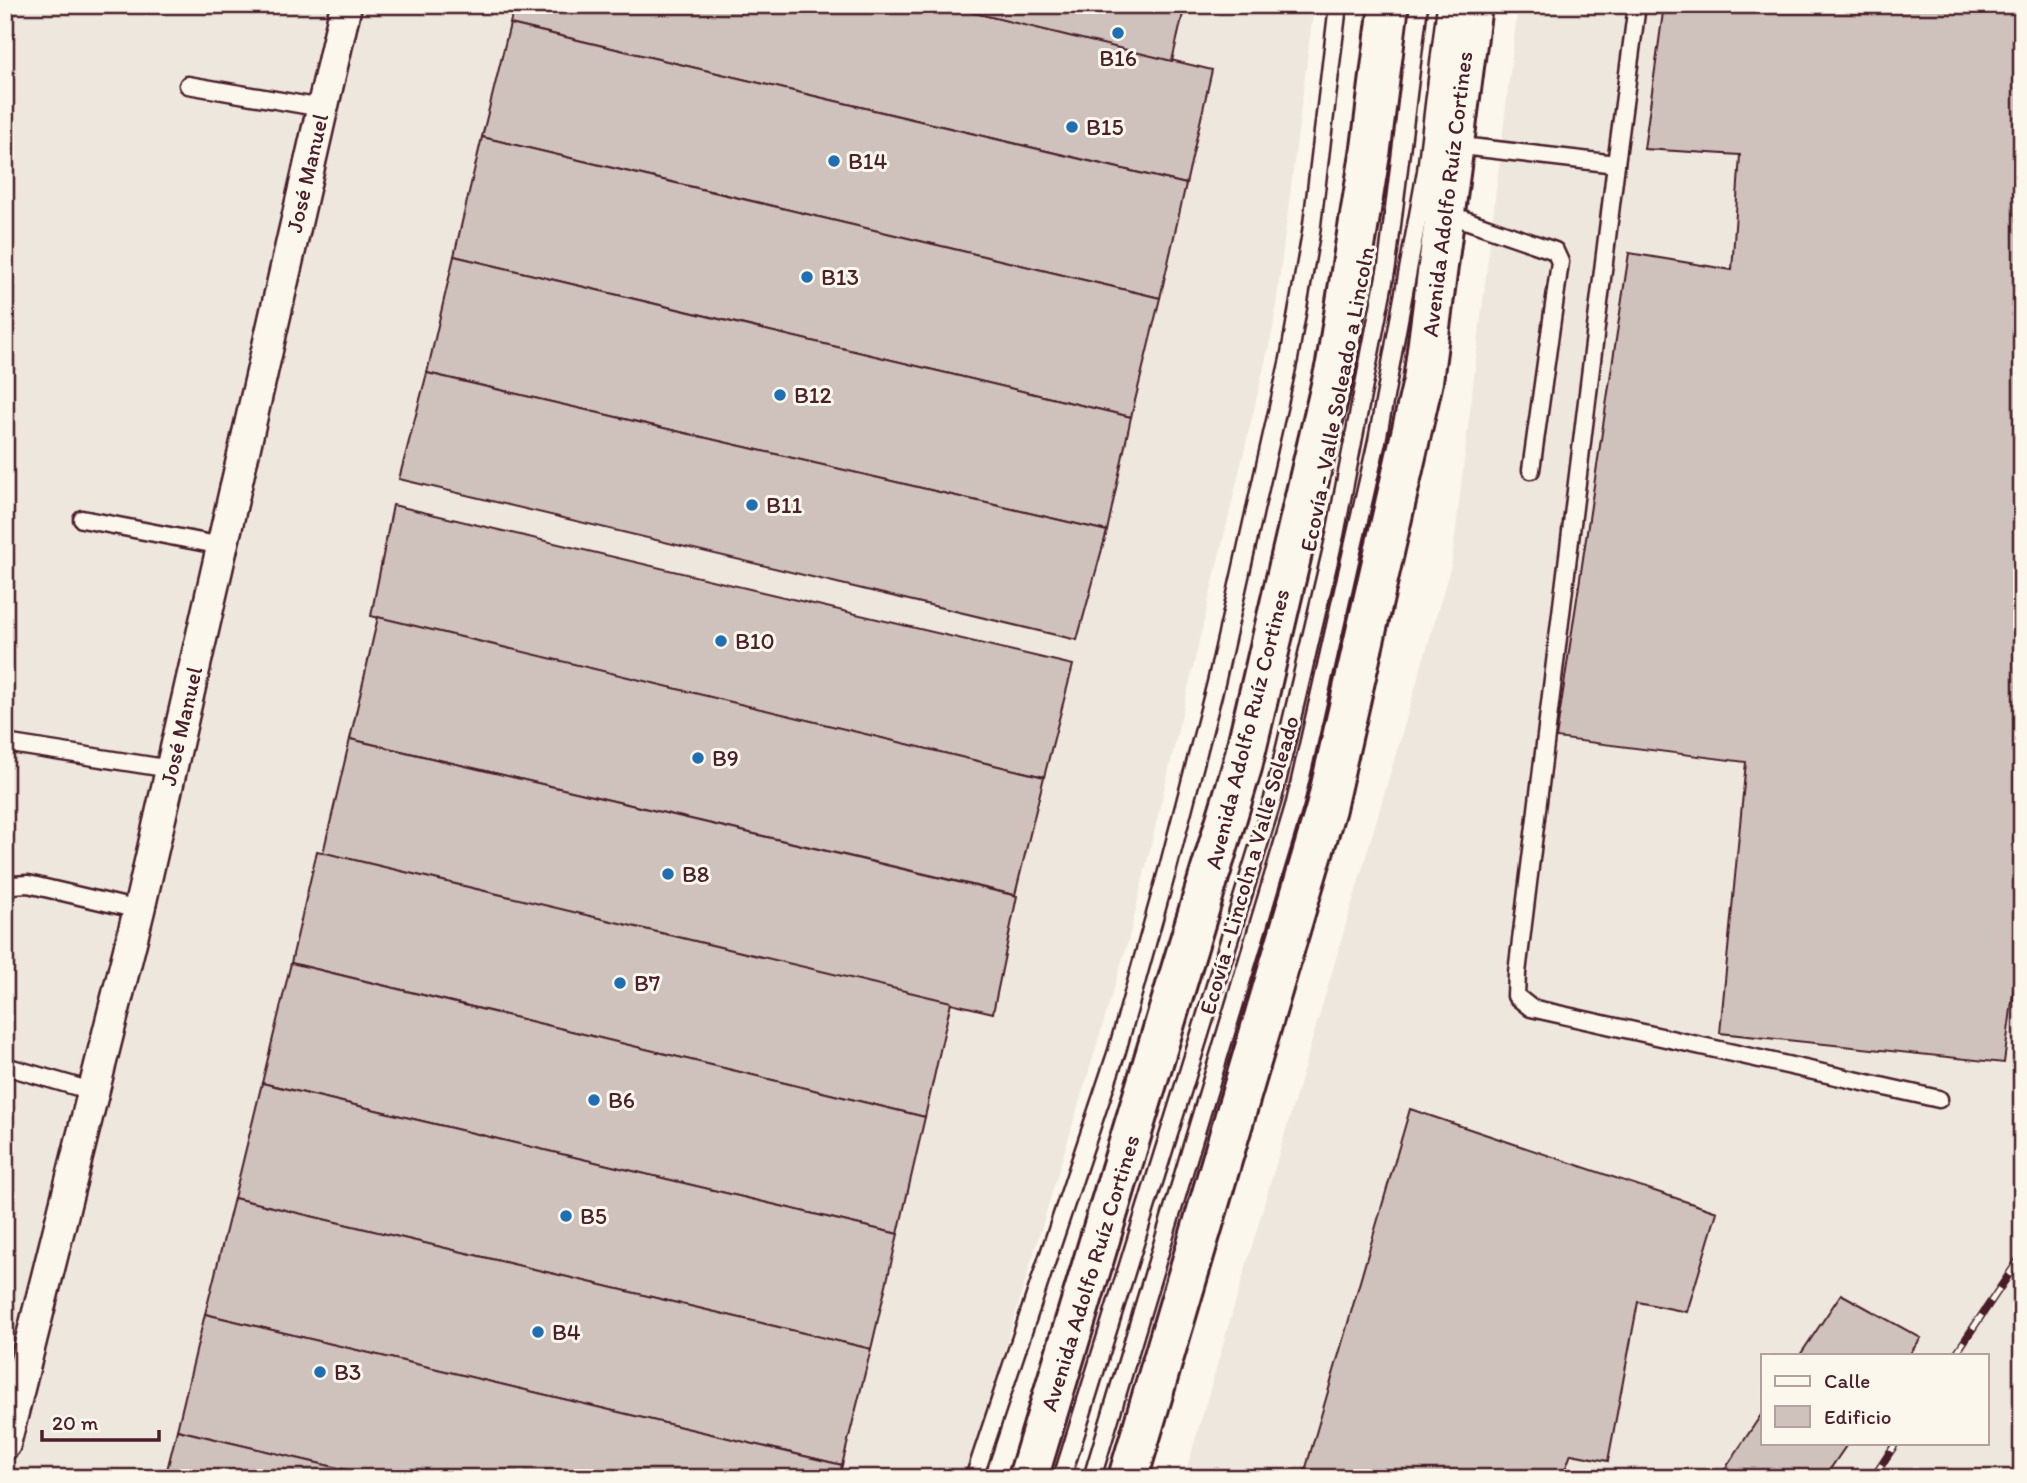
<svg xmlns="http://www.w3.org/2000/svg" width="2027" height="1483" viewBox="0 0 2027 1483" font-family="Itim,sans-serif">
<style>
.built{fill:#eee7de;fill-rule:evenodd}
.building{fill:#cfc2bc;stroke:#4a1f2b;stroke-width:2}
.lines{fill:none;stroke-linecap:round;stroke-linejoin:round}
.service-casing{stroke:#4a1f2b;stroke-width:21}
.minor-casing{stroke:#4a1f2b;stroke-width:35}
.primary-casing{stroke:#4a1f2b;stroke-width:44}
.service{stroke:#fbf7ec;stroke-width:16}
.minor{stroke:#fbf7ec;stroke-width:30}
.primary{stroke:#fbf7ec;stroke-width:38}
.rail-casing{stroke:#4a1f2b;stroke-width:8}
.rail{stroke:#fbf7ec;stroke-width:5;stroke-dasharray:16;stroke-linecap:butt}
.poi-dot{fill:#1f6fb2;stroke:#fbf7ec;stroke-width:2.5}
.labels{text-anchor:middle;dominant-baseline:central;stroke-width:6;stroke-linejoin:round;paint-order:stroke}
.poi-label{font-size:23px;fill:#4a1f2b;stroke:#fbf7ec;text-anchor:start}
.street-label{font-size:23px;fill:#4a1f2b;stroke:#fbf7ec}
</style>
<rect width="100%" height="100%" fill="#fbf7ec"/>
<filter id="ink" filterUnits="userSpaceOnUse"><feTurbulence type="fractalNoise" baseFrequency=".0143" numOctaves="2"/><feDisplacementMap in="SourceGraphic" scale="14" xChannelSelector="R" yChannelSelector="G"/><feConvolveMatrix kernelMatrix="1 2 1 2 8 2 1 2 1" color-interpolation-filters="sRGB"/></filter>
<g filter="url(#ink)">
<g class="built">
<path d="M7,5H1314L1273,329L1129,938L966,1478H5V15Z"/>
<path d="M1518,5H2022V1478H1184L1452,562ZM1763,1355H1987V1443H1763Z"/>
</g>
<g class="building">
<path d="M514,5H942L1212,70L1186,184L510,24Z"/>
<path d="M942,5H1185L1172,61Z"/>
<path d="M1664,5H2022V925L2004,1063L1720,1033L1746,762L1556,738L1629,253L1732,270L1740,155L1644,149Z"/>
<path d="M510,24L1186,184L1160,298L482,137Z"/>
<path d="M482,137L1160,298L1131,417L454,256Z"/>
<path d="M454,256L1131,417L1107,531L427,373Z"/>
<path d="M427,373L1107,531L1077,640L399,479Z"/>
<path d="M393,505L1073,665L1044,777L371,616Z"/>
<path d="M378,617L1044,777L1015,895L350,739Z"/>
<path d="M350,739L1017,896L993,1013L323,853Z"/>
<path d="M317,851L951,1002L925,1117L291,963Z"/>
<path d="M291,963L925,1117L898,1234L262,1083Z"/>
<path d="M262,1083L898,1234L871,1349L234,1198Z"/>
<path d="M1410,1109L1717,1212L1687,1312L1638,1302L1608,1461L1571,1454L1562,1478H1303Z"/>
<path d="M234,1198L871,1349L842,1465L205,1314Z"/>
<path d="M1841,1294L1921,1338L1909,1355H1800Z"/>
<path d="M205,1314L842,1465L839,1478H381L177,1430Z"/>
<path d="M1763,1412V1443H1848L1824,1478H1719Z"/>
<path d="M177,1430L381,1478H165Z"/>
</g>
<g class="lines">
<g class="service-casing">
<g id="service">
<path d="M188,85L322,108"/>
<path d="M1453,145L1616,164L1637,5"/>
<path d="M1616,164L1517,973L1516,996L1531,1008L1939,1099"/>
<path d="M1445,213L1555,251L1560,262L1531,470"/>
<path d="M82,519L222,546"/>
<path d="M5,743L171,769"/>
<path d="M5,892L12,885L28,884L139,910"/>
<path d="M5,1066L95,1092"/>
<path d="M974,1478L1117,1051L1168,868L1216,683L1289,359L1311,233L1338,5"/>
<path d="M1062,1478L1273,799L1335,535L1387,266L1419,5"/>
<path d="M1092,1478L1295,803L1377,441L1426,171L1446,5"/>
</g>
</g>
<g class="minor-casing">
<path id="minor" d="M5,1444L139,910L346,5"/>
</g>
<g class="primary-casing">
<g id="primary">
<path d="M1028,1478L1242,767L1336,364L1371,148L1389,5"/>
<path d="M1128,1478L1326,808L1423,381L1472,5"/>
</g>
</g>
<use href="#service" class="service"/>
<use href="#minor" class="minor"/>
<use href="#primary" class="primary"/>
<g class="rail-casing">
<g id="rail">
<path d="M1955,1355L2022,1255"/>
<path d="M1873,1478L1896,1443"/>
</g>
</g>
<use href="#rail" class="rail"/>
</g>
</g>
<g class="poi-dot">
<circle cx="1118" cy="33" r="7"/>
<circle cx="1072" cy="127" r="7"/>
<circle cx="834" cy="161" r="7"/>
<circle cx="807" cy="277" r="7"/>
<circle cx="780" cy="395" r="7"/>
<circle cx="752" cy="505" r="7"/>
<circle cx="721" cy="641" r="7"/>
<circle cx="698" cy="758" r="7"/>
<circle cx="668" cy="874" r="7"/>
<circle cx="620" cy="983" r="7"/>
<circle cx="594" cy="1100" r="7"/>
<circle cx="566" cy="1216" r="7"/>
<circle cx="538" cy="1332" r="7"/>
<circle cx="320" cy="1372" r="7"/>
</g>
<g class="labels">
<g class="poi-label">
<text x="1118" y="58" text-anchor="middle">B16</text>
<text x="1086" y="127">B15</text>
<text x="848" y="161">B14</text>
<text x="821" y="277">B13</text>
<text x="794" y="395">B12</text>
<text x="766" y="505">B11</text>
<text x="735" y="641">B10</text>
<text x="712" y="758">B9</text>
<text x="682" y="874">B8</text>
<text x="634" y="983">B7</text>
<text x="608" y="1100">B6</text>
<text x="580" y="1216">B5</text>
<text x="552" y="1332">B4</text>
<text x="334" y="1372">B3</text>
</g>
<g class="street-label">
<text transform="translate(307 173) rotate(-77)">José Manuel</text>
<text transform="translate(1447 194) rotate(-83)">Avenida Adolfo Ruíz Cortines</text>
<text transform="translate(1337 399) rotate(-79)">Ecovía - Valle Soleado a Lincoln</text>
<text transform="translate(181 726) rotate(-77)">José Manuel</text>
<text transform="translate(1247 729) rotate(-76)">Avenida Adolfo Ruíz Cortines</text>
<text transform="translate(1249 865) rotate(-74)">Ecovía - Lincoln a Valle Soleado</text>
<text transform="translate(1090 1273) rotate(-73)">Avenida Adolfo Ruíz Cortines</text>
</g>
</g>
<rect width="2027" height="1483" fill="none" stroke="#fbf7ec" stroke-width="28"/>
<rect x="14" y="14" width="1999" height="1455" fill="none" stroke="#4a1f2b" stroke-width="2.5" filter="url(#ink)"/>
<rect x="1761" y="1354" width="228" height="91" fill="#fbf7ec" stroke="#b4a19f" stroke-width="2"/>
<rect x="1775" y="1376" width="35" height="10" fill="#fbf7ec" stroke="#b4a19f" stroke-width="2"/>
<text x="1824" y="1388" font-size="21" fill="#4a1f2b">Calle</text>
<rect x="1775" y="1406" width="35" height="21" fill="#cfc2bc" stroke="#b4a19f" stroke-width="2"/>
<text x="1824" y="1424" font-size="21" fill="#4a1f2b">Edificio</text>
<path d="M42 1430v10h117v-10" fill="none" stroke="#4a1f2b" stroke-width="3.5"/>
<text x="52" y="1430" font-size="21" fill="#4a1f2b" stroke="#fbf7ec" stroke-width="5" paint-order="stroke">20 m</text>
</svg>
